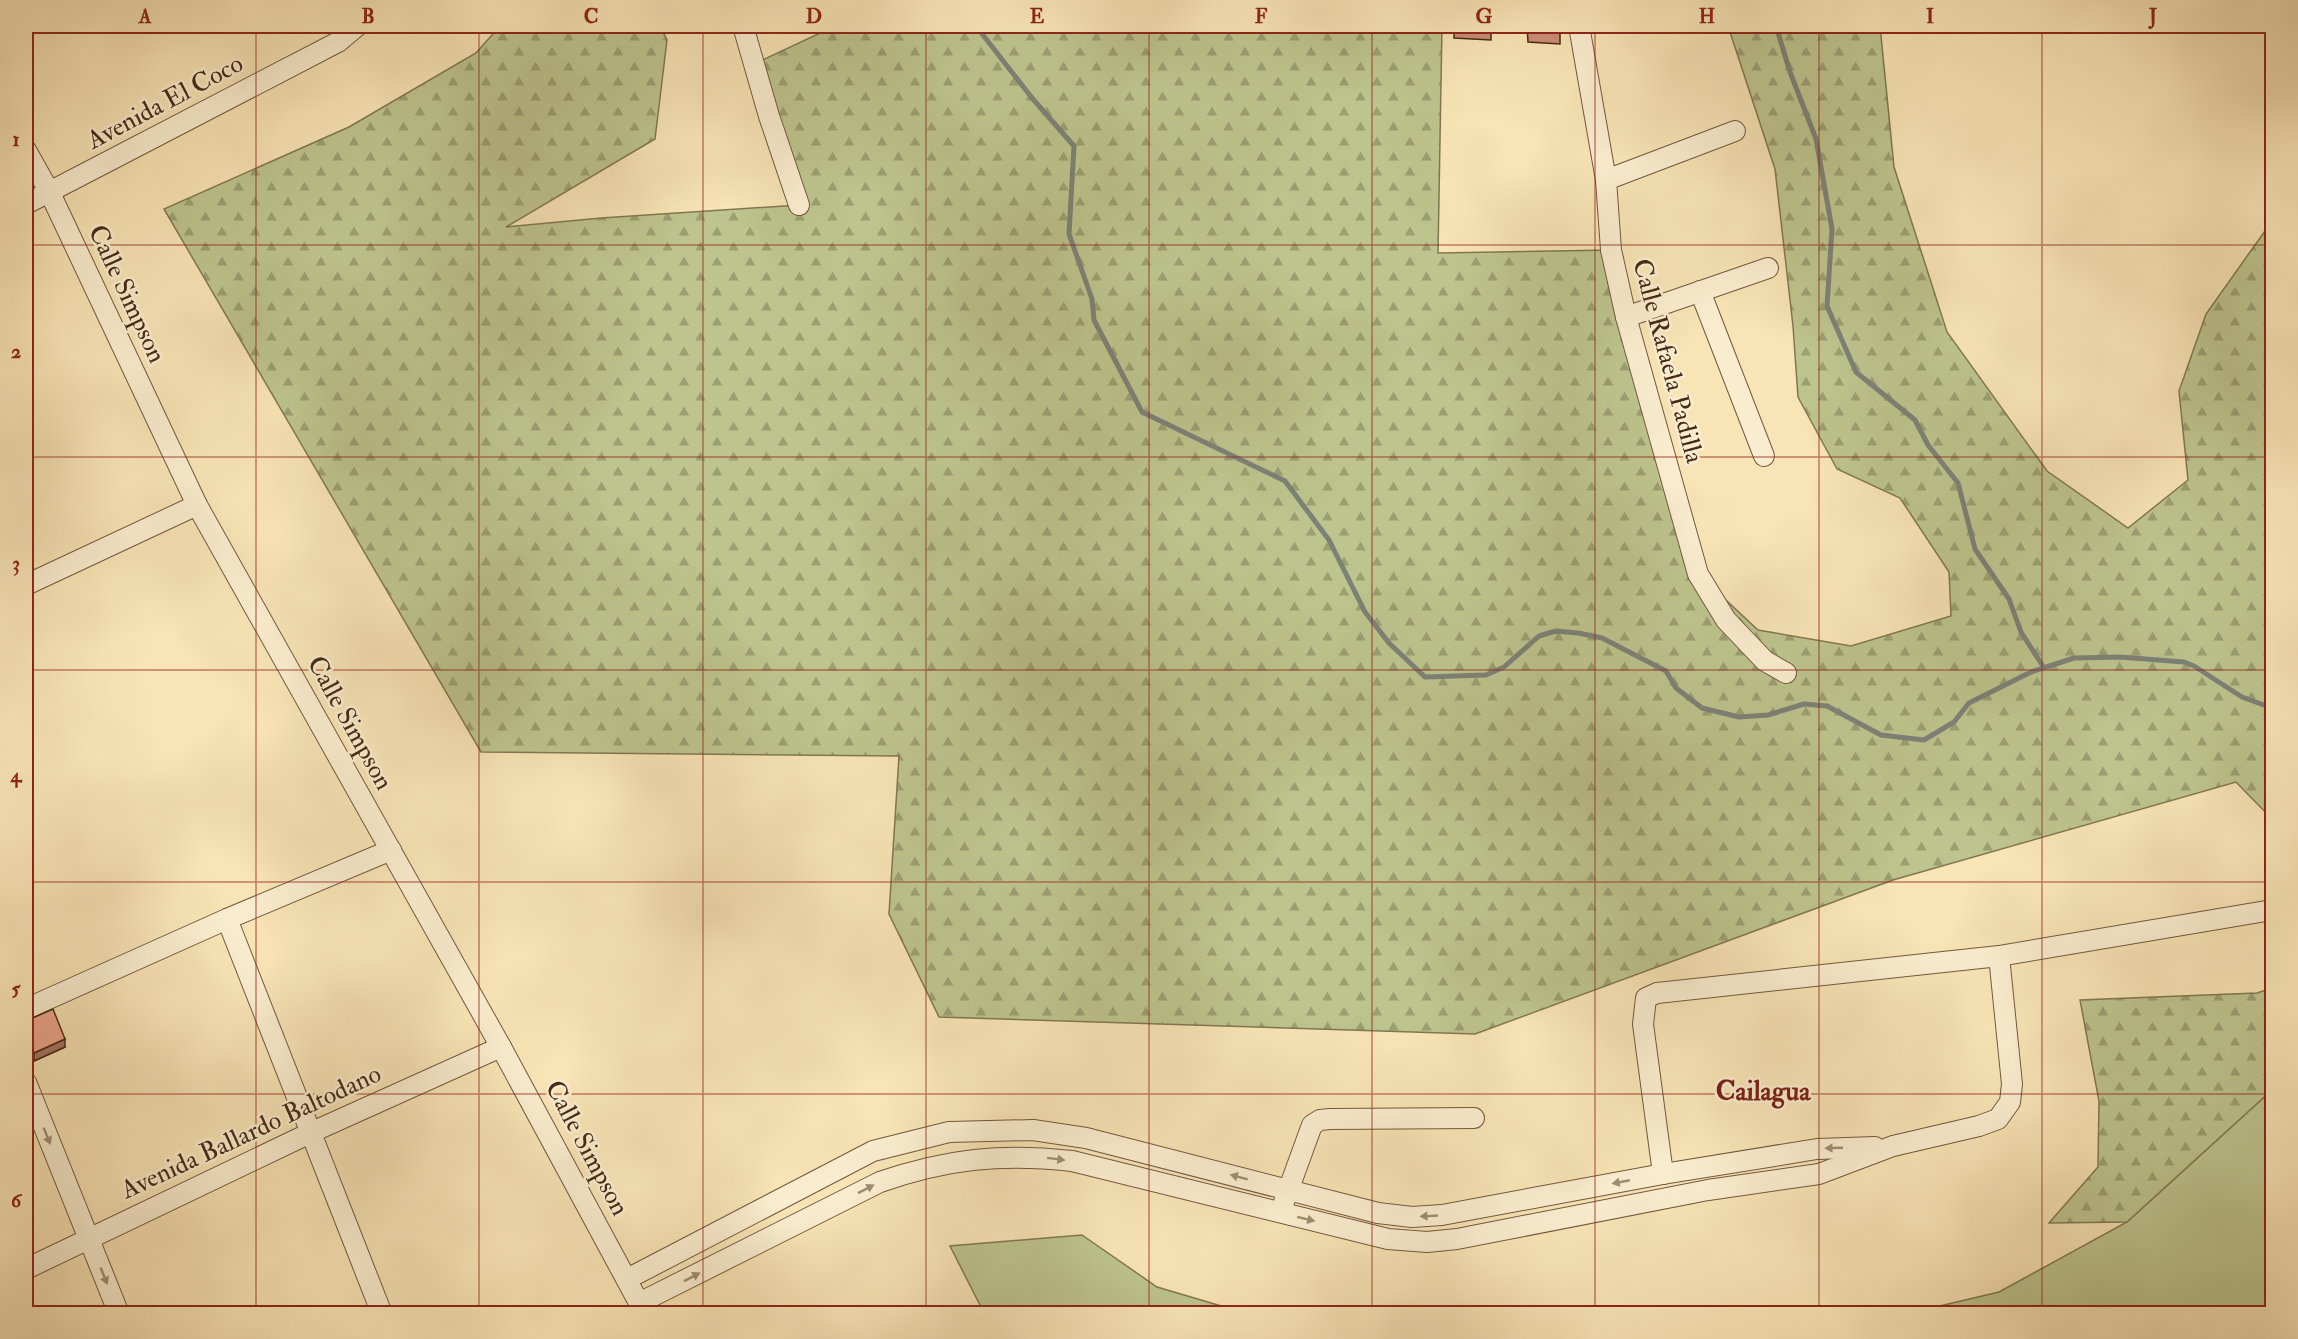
<svg xmlns="http://www.w3.org/2000/svg" width="2298" height="1339" viewBox="0 0 2298 1339" font-family="'IM FELL Double Pica',serif">
<style>
.green{fill:#bdc48d;stroke:#827752;stroke-width:1.5}
.forest{fill:url(#forest-firs);stroke:#827752;stroke-width:1.5}
.lines{fill:none;stroke-linecap:round;stroke-linejoin:round}
.stream{stroke:#7c8277;stroke-width:5}
.street-casing{stroke:#73583e;stroke-width:22}
.street{stroke:#faedcf;stroke-width:20}
.wall{fill:#ca8e77;stroke:#472a16;stroke-width:1.5}
.shaded-wall{fill:#a47461;stroke:#472a16;stroke-width:1.5}
.building{fill:#eba58a;stroke:#472a16;stroke-width:1.5}
.oneway{fill:#a08c72}
.grid{fill:none;stroke:#8f2418;stroke-width:1.5;stroke-opacity:0.55}
.labels{text-anchor:middle;dominant-baseline:central;stroke-width:5;stroke-linejoin:round;paint-order:stroke}
.street-label{font-size:26px;fill:#472a16;stroke:#faedcf}
.neighbourhood-label{font-size:27px;font-weight:bold;fill:#7a1f14;stroke:#faedcf}
.neatline{fill:none;stroke:#8f2418;stroke-width:2}
.grid-label{font-size:20px;text-anchor:middle;font-weight:bold;fill:#8f2418}
</style>
<defs>
<pattern id="forest-firs" width="22" height="20" patternUnits="userSpaceOnUse" patternTransform="scale(1.5)"><rect width="22" height="20" fill="#bdc48d"/><path d="M5 1l3.5 6h-7zM16 11l3.5 6h-7z" fill="#9b9f72"/></pattern>
</defs>
<rect width="100%" height="100%" fill="#f8e4b5"/>
<filter id="stains"><feTurbulence type="fractalNoise" baseFrequency=".00333" numOctaves="4"/><feColorMatrix values="0 0 0 0 .2 0 0 0 0 .09 0 0 0 0 .02 0 0 0 .5 -.17"/></filter>
<radialGradient id="worn" r=".72"><stop offset=".6" stop-color="#630" stop-opacity="0"/><stop offset="1" stop-color="#630" stop-opacity=".3"/></radialGradient>
<g class="green">
<path d="M2272,1090V1313L1906,1314L1999,1292L2127,1222Z"/>
<path d="M1082,1235L1157,1287L1245,1313H984L950,1246Z"/>
</g>
<g class="forest">
<path d="M500,26H660L667,40L655,139L506,227L601,218L799,205L754,64L835,26H1442L1438,253L1611,250L1698,574L1758,630L1851,646L1951,616L1949,572L1900,498L1837,469L1798,397L1793,326L1775,169L1728,26H1880L1894,167L1947,332L2047,471L2128,528L2188,480L2179,391L2206,314L2272,221V819L2236,782L1893,880L1475,1034L939,1017L889,914L899,756L481,752L164,209L349,127L476,53Z"/>
<path d="M2272,988V1090L2127,1222L2049,1223L2098,1167L2099,1101L2080,1000L2257,993Z"/>
</g>
<g class="lines">
<g class="stream">
<path d="M976,26L1032,98L1074,146L1069,234L1092,299L1094,320L1142,412L1285,481L1329,540L1365,612L1389,643L1425,677L1486,675L1504,667L1539,636L1556,631L1578,633L1602,638L1666,671L1676,688L1702,708L1739,717L1768,715L1804,704L1827,706L1881,735L1924,740L1954,722L1969,703L2031,672L2074,658L2120,657L2184,662L2194,666L2242,697L2272,708"/>
<path d="M1776,26L1790,72L1816,139L1832,229L1827,306L1856,372L1915,420L1928,445L1958,483L1975,549L2009,599L2021,632L2044,668"/>
</g>
<g class="street-casing">
<g id="street">
<path d="M743,26L769,116L799,205"/>
<path d="M1579,26L1606,180L1611,250L1626,317L1698,574L1726,620L1765,661L1786,673"/>
<path d="M26,150L50,193L197,505L501,1047L645,1314"/>
<path d="M1606,180L1735,131"/>
<path d="M26,204L338,42L357,26"/>
<path d="M1700,291L1764,456"/>
<path d="M1626,317L1768,268"/>
<path d="M26,585L197,505"/>
<path d="M227,919L382,1314"/>
<path d="M1999,956L2266,911"/>
<path d="M26,1009L227,919L391,850"/>
<path d="M26,1082L119,1314"/>
<path d="M1284,1202L1312,1125L1320,1120L1330,1119L1474,1118"/>
<path d="M26,1269L310,1133L501,1047"/>
<path d="M627,1279L873,1151L949,1132L1033,1130L1086,1138L1378,1213L1412,1217L1442,1215L1663,1174L1817,1149L1875,1147"/>
<path d="M639,1303L880,1182C947,1159 1001,1153 1072,1161L1388,1239L1427,1242L1457,1239L1708,1190L1819,1174L1893,1146L1979,1126L1998,1119L2010,1102L2012,1084L1999,956L1657,993L1646,998L1643,1024L1663,1174"/>
</g>
</g>
<use href="#street" class="street"/>
</g>
<g class="wall">
<path d="M1454,26H1491V40L1454,38Z"/>
<path d="M1527,26H1560V44L1528,42Z"/>
<path d="M26,1021L65,1047L34,1061L26,1041Z"/>
</g>
<path class="shaded-wall" d="M65,1039V1047L34,1061V1053Z"/>
<g class="building">
<path d="M1454,26H1491V28Z"/>
<path d="M1528,26H1560V32L1528,31Z"/>
<path d="M53,1009L65,1039L34,1053L26,1033V1021Z"/>
</g>
<defs><path id="oneway-solid" d="M-6-.8H1V-3.2L6.5 0L1 3.2V.8H-6Z" transform="scale(1.5)"/></defs>
<g class="oneway">
<use href="#oneway-solid" transform="translate(47 1136) rotate(68)"/>
<use href="#oneway-solid" transform="translate(1834 1148) rotate(178)"/>
<use href="#oneway-solid" transform="translate(1056 1159) rotate(7)"/>
<use href="#oneway-solid" transform="translate(1239 1177) rotate(-165)"/>
<use href="#oneway-solid" transform="translate(1621 1182) rotate(169)"/>
<use href="#oneway-solid" transform="translate(866 1189) rotate(-27)"/>
<use href="#oneway-solid" transform="translate(1429 1216) rotate(177)"/>
<use href="#oneway-solid" transform="translate(1306 1219) rotate(14)"/>
<use href="#oneway-solid" transform="translate(104 1276) rotate(68)"/>
<use href="#oneway-solid" transform="translate(692 1277) rotate(-27)"/>
</g>
<path class="grid" d="M256,26V1314M479,26V1314M703,26V1314M926,26V1314M1149,26V1314M1372,26V1314M1595,26V1314M1819,26V1314M2042,26V1314M26,245H2272M26,457H2272M26,670H2272M26,882H2272M26,1094H2272"/>
<g class="labels">
<g class="street-label">
<text transform="translate(165 102) rotate(-28)">Avenida El Coco</text>
<text transform="translate(127 294) rotate(65)">Calle Simpson</text>
<text transform="translate(1668 361) rotate(75)">Calle Rafaela Padilla</text>
<text transform="translate(350 723) rotate(61)">Calle Simpson</text>
<text transform="translate(251 1132) rotate(-25)">Avenida Ballardo Baltodano</text>
<text transform="translate(587 1148) rotate(62)">Calle Simpson</text>
</g>
<g class="neighbourhood-label">
<text x="1763" y="1091">Cailagua</text>
</g>
</g>
<rect width="2298" height="1339" fill="none" stroke="#f8e4b5" stroke-width="66"/>
<rect x="33" y="33" width="2232" height="1273" class="neatline"/>
<g class="grid-label">
<text x="145" y="23">A</text>
<text x="368" y="23">B</text>
<text x="591" y="23">C</text>
<text x="814" y="23">D</text>
<text x="1037" y="23">E</text>
<text x="1261" y="23">F</text>
<text x="1484" y="23">G</text>
<text x="1707" y="23">H</text>
<text x="1930" y="23">I</text>
<text x="2153" y="23">J</text>
<text x="16" y="146">1</text>
<text x="16" y="358">2</text>
<text x="16" y="570">3</text>
<text x="16" y="782">4</text>
<text x="16" y="995">5</text>
<text x="16" y="1207">6</text>
</g>
<rect width="100%" height="100%" filter="url(#stains)"/>
<rect width="100%" height="100%" fill="url(#worn)"/>
</svg>
